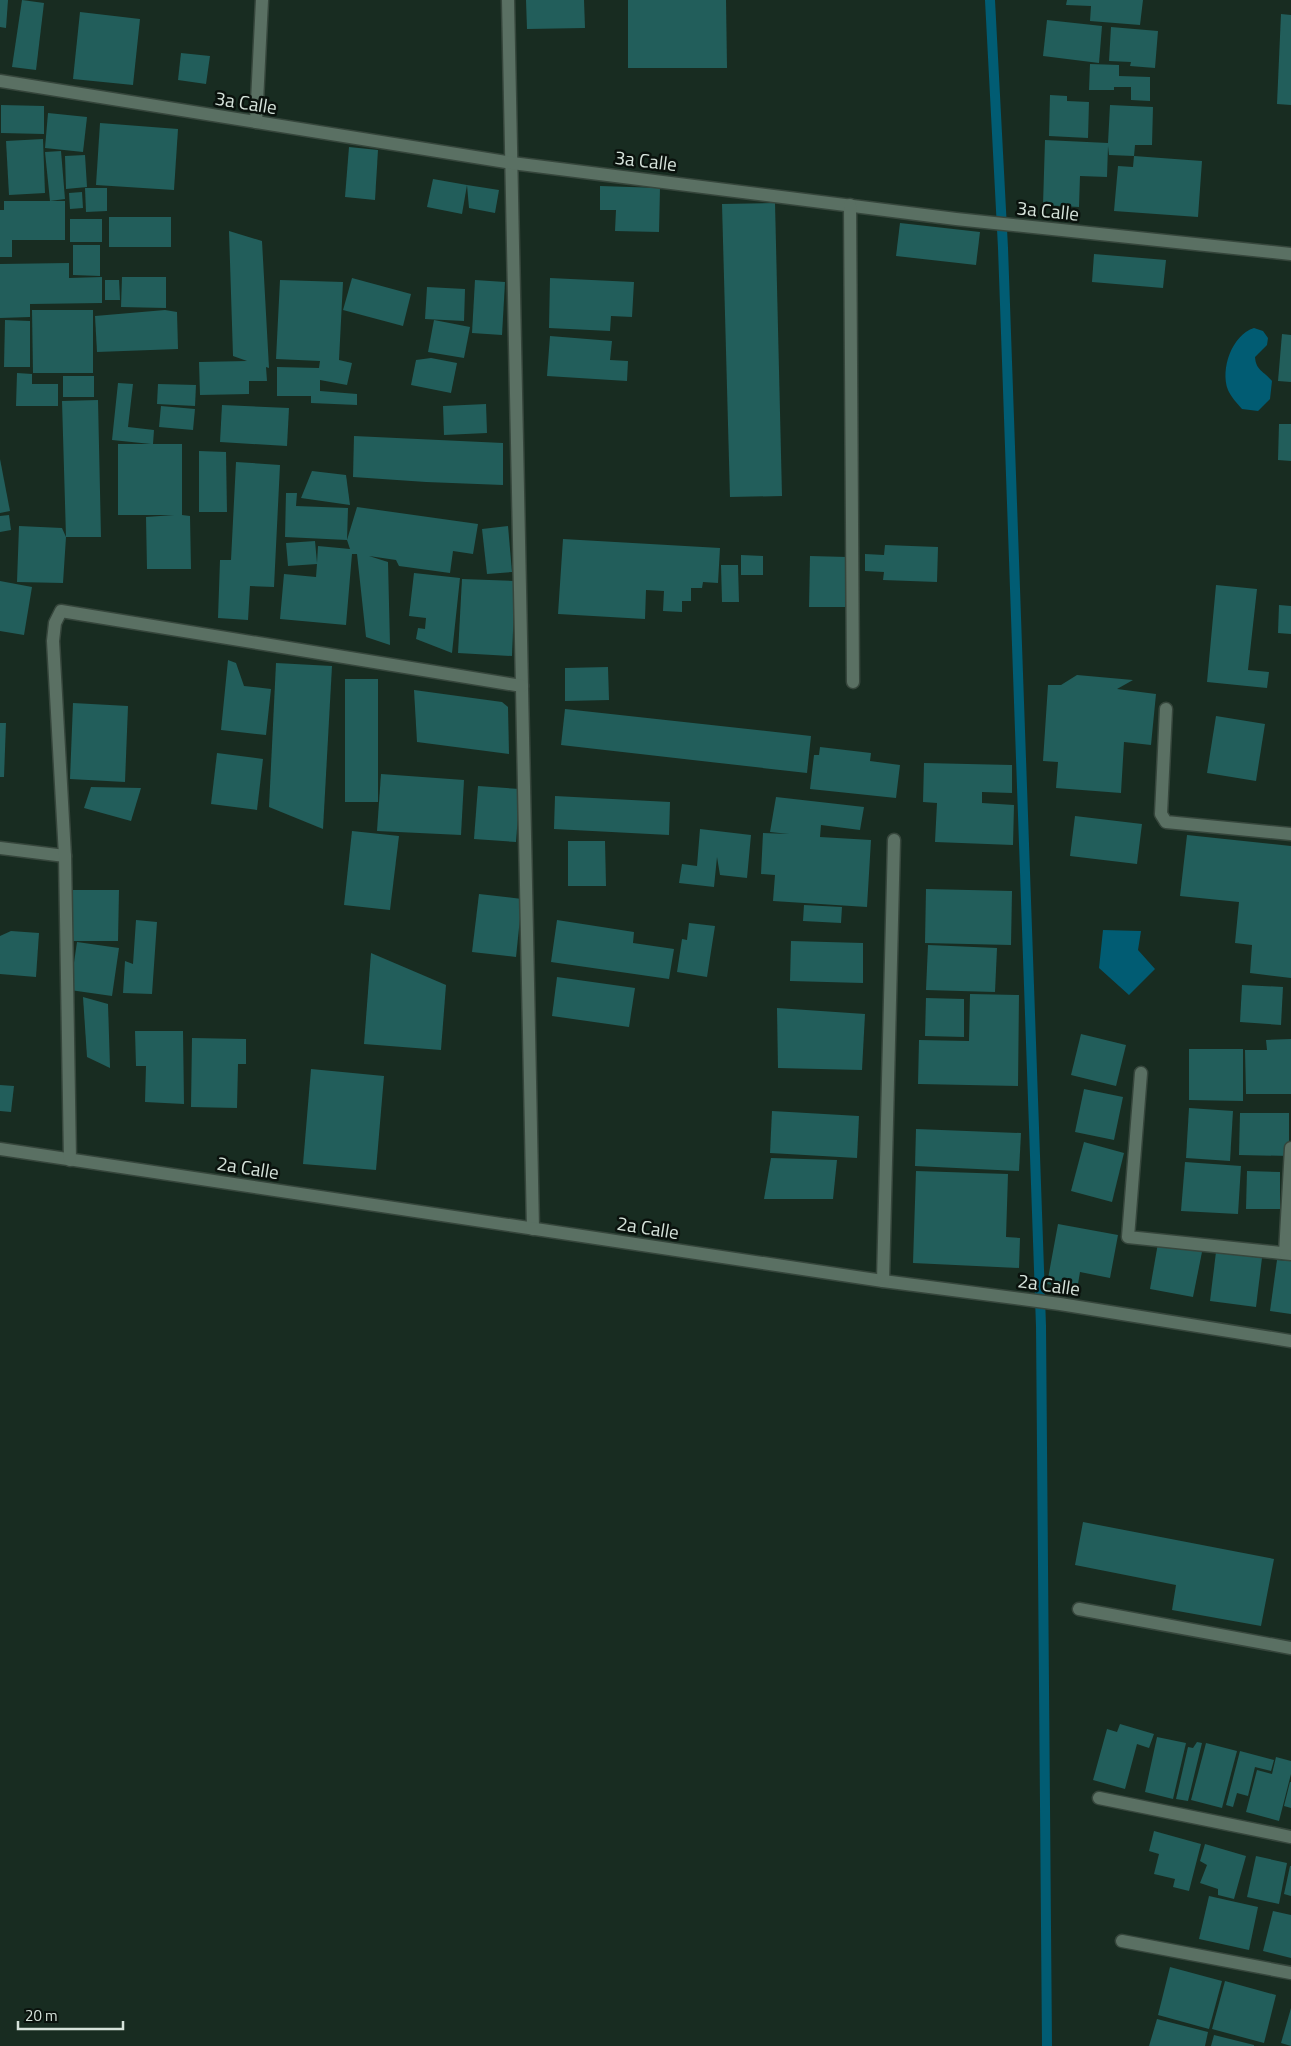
<svg xmlns="http://www.w3.org/2000/svg" width="1291" height="2046" viewBox="0 0 1291 2046" font-family="'Titillium Web',sans-serif">
<style>
.water{fill:#015c73}
.lines{fill:none;stroke-linecap:round;stroke-linejoin:round}
.stream{stroke:#015c73;stroke-width:10}
.building{fill:#225e5b}
.street-casing{stroke:#36463c;stroke-width:15}
.street{stroke:#5a7063;stroke-width:12}
.labels{text-anchor:middle;dominant-baseline:central;stroke-width:5;stroke-linejoin:round;paint-order:stroke}
.street-label{font-size:19px;fill:#d6e3db;stroke:#0a120d}
</style>
<rect width="100%" height="100%" fill="#182c21"/>
<g class="water">
<path d="M1254,328L1263,331L1268,338L1267,345L1255,357C1256,371 1264,371 1272,381L1270,399L1258,411L1242,409C1237,403 1231,397 1228,390C1220,369 1232,335 1254,328Z"/>
<path d="M1103,930L1141,931L1138,950L1155,969L1129,995L1099,968Z"/>
</g>
<g class="lines">
<path class="stream" d="M990,0L1003,248L1041,1326L1047,2046"/>
</g>
<g class="building">
<path d="M0,0H8L6,28L0,27Z"/>
<path d="M22,0L44,3L36,70L12,67Z"/>
<path d="M526,0H584L585,28L527,29Z"/>
<path d="M628,0H726L727,68H628Z"/>
<path d="M1067,0H1143L1140,25L1090,21L1091,6L1066,5Z"/>
<path d="M80,12L140,19L133,85L73,79Z"/>
<path d="M1281,14L1291,15V105L1277,104Z"/>
<path d="M1047,20L1102,26L1099,63L1043,56Z"/>
<path d="M1111,27L1158,31L1155,68L1130,66L1131,62L1109,61Z"/>
<path d="M181,53L210,56L206,84L178,80Z"/>
<path d="M1090,64L1119,65V76L1150,77V101L1131,100V87H1114V90H1089Z"/>
<path d="M1050,95L1067,96V101L1089,102L1088,138L1049,136Z"/>
<path d="M1,105L44,106V134L1,133Z"/>
<path d="M1110,105L1153,107L1152,145H1135L1134,156L1109,155L1108,146L1107,177L1080,176L1079,207L1043,205L1045,140L1108,143Z"/>
<path d="M48,113L87,117L83,152L45,148Z"/>
<path d="M100,123L178,129L174,190L96,185Z"/>
<path d="M43,139L45,193L9,195L6,141Z"/>
<path d="M349,147L378,150L375,200L345,197Z"/>
<path d="M61,151L65,199L50,201L45,152Z"/>
<path d="M85,155L87,187L66,189L65,156Z"/>
<path d="M1134,156L1202,161L1198,217L1114,211L1118,166L1133,167Z"/>
<path d="M433,179L467,185L462,214L427,207Z"/>
<path d="M467,185L499,190L495,213L469,208Z"/>
<path d="M600,186L660,188L659,232L615,231L616,210H600Z"/>
<path d="M85,188H107V211L86,212Z"/>
<path d="M82,192L83,208L70,209L69,193Z"/>
<path d="M4,201H65V240H12V257H0V210H4Z"/>
<path d="M775,203L782,496L730,497L722,204Z"/>
<rect x="109" y="217" width="62" height="30"/>
<rect x="70" y="219" width="32" height="23"/>
<path d="M900,223L980,232L976,265L896,256Z"/>
<path d="M229,231L262,241L269,368L266,367L267,381H249V394L200,395L199,362L247,361L233,356Z"/>
<path d="M73,245H100V276L73,275Z"/>
<path d="M1094,254L1166,260L1163,288L1092,282Z"/>
<path d="M69,263V278L102,277V303L30,304V317L0,318V264Z"/>
<path d="M122,277H166V308L121,307Z"/>
<path d="M352,278L411,294L403,326L343,310Z"/>
<path d="M550,278L634,282L632,317L611,316L610,331L549,328Z"/>
<path d="M105,280H119L120,300H105Z"/>
<path d="M280,280L343,282L339,360L352,363L347,385L320,380V391L357,394V405L311,403V396H277V367L319,368L320,361L276,359Z"/>
<path d="M475,280L505,282L502,335L472,333Z"/>
<path d="M427,287L465,289L464,321L425,319Z"/>
<path d="M32,310H93V373H33Z"/>
<path d="M165,310L177,312L178,349L97,352L95,316Z"/>
<path d="M5,320L30,321V367H4Z"/>
<path d="M434,320L470,327L464,358L428,352Z"/>
<path d="M1282,334L1291,335V382L1278,381Z"/>
<path d="M550,336L612,341L610,360L628,361L627,381L547,376Z"/>
<path d="M431,358L457,363L451,393L411,385L416,360Z"/>
<path d="M17,373L32,374V384H58V406H16Z"/>
<rect x="63" y="376" width="31" height="21"/>
<path d="M118,383L133,384L128,427L154,430L153,444H182V515L190,516L191,569H147L146,517L174,515H118V444H151L112,440Z"/>
<path d="M158,384L196,385L195,406L157,404Z"/>
<path d="M98,400L101,537H66L63,583L17,582L19,526L62,528L66,537L62,401Z"/>
<path d="M486,404L487,433L444,435L443,406Z"/>
<path d="M222,405L289,408L287,446L220,442Z"/>
<path d="M161,406L195,409L193,430L159,427Z"/>
<path d="M1279,424H1291V461L1278,460Z"/>
<path d="M354,436L503,443V485L426,482L353,477Z"/>
<path d="M199,451L226,452L227,512H199Z"/>
<path d="M0,459L10,511L0,513Z"/>
<path d="M236,462L280,465L274,587L250,586L248,620L218,618L220,560H231Z"/>
<path d="M312,471L346,475L350,505L301,498Z"/>
<path d="M286,493H297L296,506L348,508L347,540L285,537Z"/>
<path d="M357,507L478,524L473,554L453,551L450,573L399,566L396,560L369,556L388,562L390,645L366,637L357,554H352L346,625L280,619L284,574L316,577L317,564L288,566L286,543L315,541L317,563L318,546L350,549L347,540Z"/>
<path d="M9,515L11,530L0,532V516Z"/>
<path d="M508,526L512,572L487,574L482,529Z"/>
<path d="M563,539L720,548L718,583L703,582L702,588H691V601H682V612L663,611L664,591L646,590L645,619L558,614Z"/>
<path d="M885,545L938,547L937,582L883,580L884,572L865,571V554L884,555Z"/>
<path d="M741,555L763,556V575H741Z"/>
<path d="M810,556L847,557L846,607H809Z"/>
<path d="M721,565H738L739,602H722Z"/>
<path d="M414,573L460,578L452,653L416,639L418,628L425,629L426,618L409,616Z"/>
<path d="M462,579L515,581L512,656L458,653Z"/>
<path d="M0,581L32,587L24,635L0,631Z"/>
<path d="M1216,585L1257,589L1248,670L1269,672L1267,688L1207,682Z"/>
<path d="M1279,605L1291,606V634L1278,633Z"/>
<path d="M228,660L236,663L244,686L271,689L266,735L221,730Z"/>
<path d="M276,663L332,666L323,829L269,807Z"/>
<path d="M608,667L609,700L565,701V668Z"/>
<path d="M1077,675L1133,680L1117,689L1156,694L1151,745L1124,742L1121,793L1056,788L1058,762L1043,761L1048,685H1061Z"/>
<rect x="345" y="679" width="33" height="123"/>
<path d="M414,690L502,702L508,707L509,754L417,742Z"/>
<path d="M73,703L128,706L125,782L70,779Z"/>
<path d="M565,709L811,736L807,773L561,745Z"/>
<path d="M1216,716L1265,724L1256,781L1207,773Z"/>
<path d="M0,723H6L4,777H0Z"/>
<path d="M820,747L871,753L870,761L900,765L896,798L810,789L814,755H819Z"/>
<path d="M217,753L263,759L257,810L211,804Z"/>
<path d="M924,763L1012,765V793L982,792V803L1014,805L1013,845L935,842L937,803L923,802Z"/>
<path d="M381,774L464,780L461,835L377,831Z"/>
<path d="M478,786L520,789L516,842L474,839Z"/>
<path d="M91,787L141,788L131,821L84,808Z"/>
<path d="M555,796L670,802L669,835L554,829Z"/>
<path d="M776,797L864,807L860,830L821,825L820,837L871,840L867,907L773,901L775,875L761,874L763,833L789,834L770,832Z"/>
<path d="M1075,816L1142,824L1137,864L1070,856Z"/>
<path d="M700,829L751,835L747,878L720,875L717,857L714,887L679,883L682,864L697,866Z"/>
<path d="M352,831L399,836L390,910L344,905Z"/>
<path d="M1187,835L1291,846V978L1250,973L1252,945L1235,943L1239,902L1180,896Z"/>
<path d="M568,841H605L606,886H568Z"/>
<path d="M926,889L1012,891L1011,945L925,943Z"/>
<path d="M72,890H119L118,941H72Z"/>
<path d="M479,894L522,899L516,957L472,952Z"/>
<path d="M804,905L842,907L841,923L803,921Z"/>
<path d="M136,920L157,922L152,994L123,993L125,961L133,964Z"/>
<path d="M557,920L634,932L633,943L674,949L669,979L551,962Z"/>
<path d="M689,923L715,926L707,977L677,972L682,939L687,940Z"/>
<path d="M11,931L39,933L36,977L0,974V936Z"/>
<path d="M791,941L863,943V983L790,981Z"/>
<path d="M77,942L119,948L112,996L70,990Z"/>
<path d="M928,945L997,948L995,992L926,990Z"/>
<path d="M371,953L446,985L441,1050L364,1044Z"/>
<path d="M557,977L635,988L629,1027L552,1016Z"/>
<path d="M1242,985L1283,987L1281,1025L1240,1022Z"/>
<path d="M970,994L1019,995L1018,1086L918,1084L919,1040L969,1041Z"/>
<path d="M83,997L108,1004L110,1068L87,1057Z"/>
<path d="M926,998L964,999V1037L925,1036Z"/>
<path d="M777,1008L865,1014L862,1070L778,1068Z"/>
<path d="M135,1031H183L184,1104L145,1102L146,1066H136Z"/>
<path d="M1081,1034L1126,1045L1116,1086L1071,1075Z"/>
<path d="M192,1038L246,1039V1064H238L237,1108L191,1107Z"/>
<path d="M1291,1039V1094H1246L1245,1050H1267L1266,1040Z"/>
<path d="M1189,1049H1243V1101L1189,1100Z"/>
<path d="M311,1069L384,1076L376,1170L303,1164Z"/>
<path d="M0,1085L14,1086L11,1112L0,1111Z"/>
<path d="M1084,1089L1123,1097L1114,1140L1075,1132Z"/>
<path d="M1189,1108L1233,1111L1230,1161L1186,1158Z"/>
<path d="M772,1111L859,1116L857,1158L770,1153Z"/>
<path d="M1240,1113H1289V1156L1239,1155Z"/>
<path d="M916,1129L1021,1133L1019,1171L915,1166Z"/>
<path d="M1084,1142L1124,1153L1112,1202L1071,1191Z"/>
<path d="M771,1158L837,1160L833,1199H764Z"/>
<path d="M1185,1162L1241,1166L1238,1214L1181,1211Z"/>
<path d="M916,1171L1008,1174L1006,1237L1020,1238L1019,1268L913,1263Z"/>
<path d="M1247,1171L1280,1172V1209H1246Z"/>
<path d="M1058,1224L1118,1235L1110,1278L1080,1272L1077,1290L1047,1284Z"/>
<path d="M1158,1243L1202,1252L1193,1297L1150,1289Z"/>
<path d="M1216,1252L1262,1258L1256,1307L1210,1301Z"/>
<path d="M1277,1260L1291,1261V1314L1270,1311Z"/>
<path d="M1083,1522L1274,1559L1261,1626L1172,1610L1176,1585L1075,1565Z"/>
<path d="M1120,1724L1154,1734L1149,1748L1137,1744L1125,1789L1093,1780L1107,1729L1117,1732Z"/>
<path d="M1157,1737L1186,1743L1173,1799L1145,1792Z"/>
<path d="M1197,1742L1202,1743L1188,1801L1176,1799L1188,1747L1193,1748Z"/>
<path d="M1206,1743L1237,1751L1222,1808L1191,1800Z"/>
<path d="M1240,1751L1274,1760L1271,1771L1255,1767L1248,1796L1237,1793L1233,1807L1226,1805Z"/>
<path d="M1276,1757L1291,1761V1774L1279,1821L1246,1812L1257,1770L1272,1774Z"/>
<path d="M1290,1782H1291V1808L1284,1806Z"/>
<path d="M1154,1831L1201,1844L1189,1891L1173,1887L1175,1879L1154,1874L1159,1854L1149,1851Z"/>
<path d="M1205,1844L1246,1856L1234,1899L1218,1895V1889L1200,1883L1207,1865L1200,1861Z"/>
<path d="M1256,1856L1287,1863L1279,1904L1247,1897Z"/>
<path d="M1290,1866H1291V1896L1284,1894Z"/>
<path d="M1209,1896L1258,1907L1249,1950L1199,1939Z"/>
<path d="M1273,1911L1291,1915V1958L1263,1951Z"/>
<path d="M1170,1967L1222,1981L1209,2029L1158,2015Z"/>
<path d="M1225,1981L1276,1995L1264,2043L1212,2029Z"/>
<path d="M1291,2008V2046L1281,2043Z"/>
<path d="M1157,2019L1208,2032L1205,2046H1149Z"/>
<path d="M1214,2035L1254,2045V2046H1211Z"/>
</g>
<g class="lines">
<g class="street-casing">
<g id="street">
<path d="M508,0L533,1229"/>
<path d="M0,81L512,163L956,219L1291,254"/>
<path d="M256,122L262,0"/>
<path d="M850,205L853,682"/>
<path d="M1166,709L1161,814L1166,822L1291,834"/>
<path d="M0,848L65,856"/>
<path d="M1141,1073L1128,1237L1291,1254"/>
<path d="M0,1149L883,1281L1060,1304L1291,1341"/>
<path d="M70,1160L65,856L53,641L55,623L61,611L522,686"/>
<path d="M1285,1253L1291,1148"/>
<path d="M883,1281L894,840"/>
<path d="M1079,1609L1291,1648"/>
<path d="M1099,1798L1291,1837"/>
<path d="M1122,1941L1291,1973"/>
</g>
</g>
<use href="#street" class="street"/>
</g>
<g class="labels">
<g class="street-label">
<text transform="translate(246 102) rotate(9)">3a Calle</text>
<text transform="translate(646 160) rotate(7)">3a Calle</text>
<text transform="translate(1048 210) rotate(6)">3a Calle</text>
<text transform="translate(248 1167) rotate(9)">2a Calle</text>
<text transform="translate(648 1227) rotate(9)">2a Calle</text>
<text transform="translate(1049 1284) rotate(8)">2a Calle</text>
</g>
</g>
<path d="M18 2021v8h105v-8" fill="none" stroke="#d6e3db" stroke-width="2.5"/>
<text x="25" y="2021" font-size="15" fill="#d6e3db" stroke="#0a120d" stroke-width="4" paint-order="stroke">20 m</text>
</svg>
